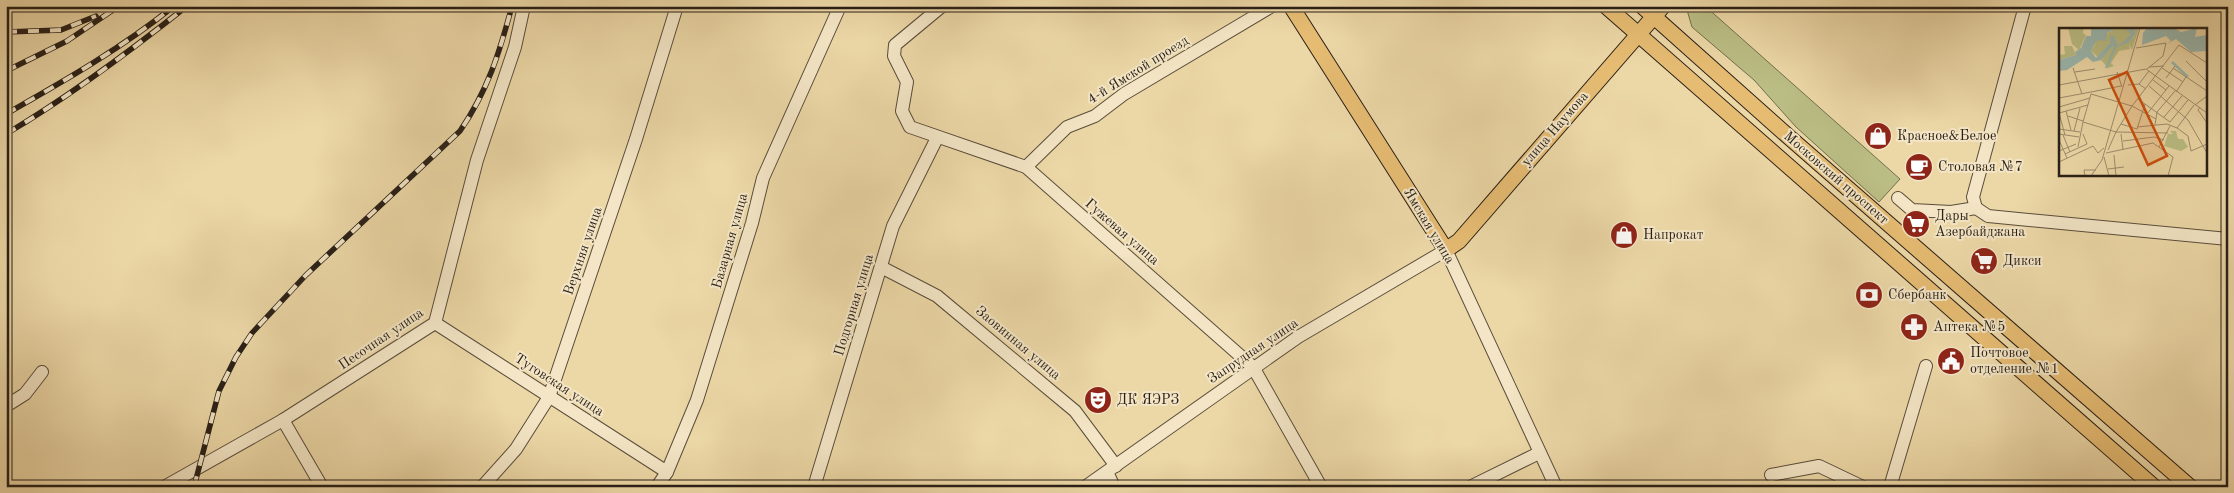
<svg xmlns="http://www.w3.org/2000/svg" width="2234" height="493" viewBox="0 0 2234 493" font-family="'Old Standard TT',serif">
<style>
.green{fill:#babd84;stroke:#716e4e}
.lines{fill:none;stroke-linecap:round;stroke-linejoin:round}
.minor-casing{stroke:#594d3b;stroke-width:14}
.major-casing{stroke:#281f17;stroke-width:17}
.minor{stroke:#f3e5c5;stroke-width:12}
.major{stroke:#e6bc73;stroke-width:15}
.rail-casing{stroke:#281f17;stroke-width:5.5}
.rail{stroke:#f3e5c5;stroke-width:4;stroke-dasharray:11;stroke-linecap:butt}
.labels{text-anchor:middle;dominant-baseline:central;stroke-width:4;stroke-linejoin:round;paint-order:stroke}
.street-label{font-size:14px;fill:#281f17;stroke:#f3e5c5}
.poi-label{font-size:14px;fill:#281f17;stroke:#f3e5c5;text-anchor:start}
.inset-river{fill:none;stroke:#9ab8af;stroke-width:2.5}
.inset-road{fill:none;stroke:#9e8d6d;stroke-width:1}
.view{fill:#cb500e;fill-opacity:0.15;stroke:#cb500e;stroke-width:2.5}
.inset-edge{fill:none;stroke:#281f17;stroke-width:2.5}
</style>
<rect width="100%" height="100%" fill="#ecd7a6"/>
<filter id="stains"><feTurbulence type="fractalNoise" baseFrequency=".004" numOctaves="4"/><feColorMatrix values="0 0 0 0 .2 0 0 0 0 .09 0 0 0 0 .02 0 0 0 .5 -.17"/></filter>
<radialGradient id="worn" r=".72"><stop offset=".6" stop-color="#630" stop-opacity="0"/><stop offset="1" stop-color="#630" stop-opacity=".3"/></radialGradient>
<path class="green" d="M1690,6H1705L1900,179L1879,202L1796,127L1754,80L1692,27L1687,10Z"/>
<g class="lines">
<g class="minor-casing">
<g id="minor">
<path d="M942,6L895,45L894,56L907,82L902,111L910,127L1026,167L1253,367L1321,487"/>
<path d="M1026,167L1067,127L1095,116L1124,94L1272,6"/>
<path d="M1898,198L1912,210L1951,212L1976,208"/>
<path d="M1976,208L1988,216L2228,239"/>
<path d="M1976,208L1973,197L2025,6"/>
<path d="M881,267L937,296L1075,411L1116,466"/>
<path d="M435,323L667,472"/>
<path d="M6,406L25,394L42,372"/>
<path d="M283,420L322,487"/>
<path d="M1107,472L1114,487"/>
<path d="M1771,475L1819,466L1863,487"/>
<path d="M164,487L283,420L435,323L477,160L515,47L524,6"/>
<path d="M482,487L516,449L549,397L636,139L677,6"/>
<path d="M657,487L667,472L697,400L752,223L763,178L840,6"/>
<path d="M814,487L893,226L937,138"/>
<path d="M1085,487L1298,337L1446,250L1556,487"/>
<path d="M1470,487L1539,453"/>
<path d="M1890,487L1926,366"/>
</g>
</g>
<g class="major-casing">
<g id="major">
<path d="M1291,6L1446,250L1459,241L1663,6"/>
<path d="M1606,6L2154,487"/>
<path d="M1642,6L1790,138L2190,487"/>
</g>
</g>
<use href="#minor" class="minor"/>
<use href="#major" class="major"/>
<g class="rail-casing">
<g id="rail">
<path d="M6,32L61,30L96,16"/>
<path d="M6,71L67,41L119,6"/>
<path d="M6,114C64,81 122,48 174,6"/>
<path d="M6,134C70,96 129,52 187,6"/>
<path d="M194,487L219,391L236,357L252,333L306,275L460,131C488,90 499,54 512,6"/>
</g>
</g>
<use href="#rail" class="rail"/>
</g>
<defs>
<g id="shop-disc" transform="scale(1.4375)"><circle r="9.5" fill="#8f2418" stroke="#f3e5c5"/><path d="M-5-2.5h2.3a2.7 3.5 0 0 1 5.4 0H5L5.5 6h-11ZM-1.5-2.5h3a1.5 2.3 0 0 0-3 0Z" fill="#fff"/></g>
<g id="cafe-disc" transform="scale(1.4375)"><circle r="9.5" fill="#8f2418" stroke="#f3e5c5"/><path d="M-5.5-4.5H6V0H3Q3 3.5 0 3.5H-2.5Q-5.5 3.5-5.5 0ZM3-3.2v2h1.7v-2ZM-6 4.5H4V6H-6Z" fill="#fff"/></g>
<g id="supermarket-disc" transform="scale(1.4375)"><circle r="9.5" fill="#8f2418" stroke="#f3e5c5"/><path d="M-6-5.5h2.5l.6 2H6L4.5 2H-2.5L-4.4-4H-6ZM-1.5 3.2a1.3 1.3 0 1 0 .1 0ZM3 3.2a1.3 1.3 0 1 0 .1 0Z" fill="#fff"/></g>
<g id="bank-disc" transform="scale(1.4375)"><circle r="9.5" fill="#8f2418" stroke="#f3e5c5"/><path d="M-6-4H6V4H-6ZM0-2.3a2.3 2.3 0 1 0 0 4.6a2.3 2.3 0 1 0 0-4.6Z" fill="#fff"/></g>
<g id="pharmacy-disc" transform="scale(1.4375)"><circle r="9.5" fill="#8f2418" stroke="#f3e5c5"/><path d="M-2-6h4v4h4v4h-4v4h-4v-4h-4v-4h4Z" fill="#fff"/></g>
<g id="civic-disc" transform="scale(1.4375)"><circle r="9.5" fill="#8f2418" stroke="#f3e5c5"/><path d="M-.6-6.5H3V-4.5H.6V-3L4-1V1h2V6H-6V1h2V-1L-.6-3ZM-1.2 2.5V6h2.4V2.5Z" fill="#fff"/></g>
<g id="theatre-disc" transform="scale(1.4375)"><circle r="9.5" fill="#8f2418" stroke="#f3e5c5"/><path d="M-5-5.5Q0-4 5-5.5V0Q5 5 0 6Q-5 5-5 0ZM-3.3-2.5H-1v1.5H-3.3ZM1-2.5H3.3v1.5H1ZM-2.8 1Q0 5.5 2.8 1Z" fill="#fff"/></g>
</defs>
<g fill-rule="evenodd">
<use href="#shop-disc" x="1878" y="136"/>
<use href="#cafe-disc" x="1919" y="167"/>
<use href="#supermarket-disc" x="1916" y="224"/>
<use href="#shop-disc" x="1624" y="235"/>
<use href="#supermarket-disc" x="1984" y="261"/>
<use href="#bank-disc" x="1869" y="295"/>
<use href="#pharmacy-disc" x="1914" y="327"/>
<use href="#civic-disc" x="1951" y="361"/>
<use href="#theatre-disc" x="1098" y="400"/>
</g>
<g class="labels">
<g class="street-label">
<text transform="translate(1138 70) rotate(-32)">4-й Ямской проезд</text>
<text transform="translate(1555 129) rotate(-49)">улица Наумова</text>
<text transform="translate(1836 178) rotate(41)">Московский проспект</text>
<text transform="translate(1429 226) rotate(59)">Ямская улица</text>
<text transform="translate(1122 232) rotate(41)">Гужевая улица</text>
<text transform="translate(730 241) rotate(-74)">Базарная улица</text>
<text transform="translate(583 251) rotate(-71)">Верхняя улица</text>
<text transform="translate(854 305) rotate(-73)">Подгорная улица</text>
<text transform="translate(381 339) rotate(-34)">Песочная улица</text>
<text transform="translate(1018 343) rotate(40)">Заовинная улица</text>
<text transform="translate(1253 351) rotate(-34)">Запрудная улица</text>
<text transform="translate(559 385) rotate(33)">Туговская улица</text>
</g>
<g class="poi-label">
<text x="1897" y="136">Красное&amp;Белое</text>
<text x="1938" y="167">Столовая №7</text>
<text x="1935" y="216">Дары<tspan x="1935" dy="16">Азербайджана</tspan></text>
<text x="1643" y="235">Напрокат</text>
<text x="2003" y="261">Дикси</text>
<text x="1888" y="295">Сбербанк</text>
<text x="1933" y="327">Аптека №5</text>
<text x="1970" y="353">Почтовое<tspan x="1970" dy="16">отделение №1</tspan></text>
<text x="1117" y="400">ДК ЯЭРЗ</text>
</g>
</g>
<g transform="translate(2059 28)">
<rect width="148" height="148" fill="#ecd7a6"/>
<path d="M9,0H25L24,5L27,7L20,22L13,16ZM57,0L70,1L73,5L68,14L75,9L76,0H80L73,22L70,16L71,21L60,23L52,35L55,38L49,40L42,32L54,18H59L51,10V15L39,29L32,23L39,11ZM5,18H13L17,27L0,32V27L6,26ZM111,103H117L119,111H124L129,119L122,123L105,118L109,106H114Z" fill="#babd84"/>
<path d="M32,0H57L48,5L47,13L39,12L35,17L32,23L37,30L51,15V8H55L59,18L72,7L66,0H76V7L70,14L59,19L54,18L42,32L34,34L28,29L8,42L0,43V32L17,27L16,24L22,20L27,8H32ZM88,0H115L122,4L138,0L136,9L147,7V23L132,24L117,11L108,16L112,13L107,8L83,17L84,5Z" fill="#9ab8af"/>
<path class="inset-river" d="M113,34L129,49M47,40L57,18"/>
<path class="inset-road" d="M77,20L107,15L104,28L88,41M127,33L148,54M90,39L105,38M14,40L23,66M103,40L124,54M114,40L148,63M16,44L36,41M58,44L63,59M107,50L116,38M94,52L107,62M80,56L90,43M0,57L87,41L148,85M69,57L80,56L87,61M90,58L129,92L148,125M32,64L62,58M117,64L127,49M32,66L73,78L57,104L24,94ZM0,70L32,64M79,71L111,94L129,72M136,77L148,68M0,79L31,70M141,79L139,82L148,95M7,83L12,102M0,85L29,77M0,85L6,107M88,86L110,58M9,88L24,93M105,89L123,68M97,91L73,78L120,17L148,35M62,96L78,101L86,76M96,97L98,84L116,63M78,99L108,96L118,100L129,108L132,123L148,116M118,100L135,77M0,101L21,104M15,103L21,80M0,106L20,109M62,106L64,121M4,107L11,124M0,112L8,130M64,113L95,109L105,112M19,119L24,94M100,119L111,98M49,122L57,104L109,105M0,123L17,116M47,125L94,115L114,129L109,148M6,126L28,116L24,106M55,127L57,148M45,129L50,148M0,134L34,118L39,125L45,120M49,141L65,139M26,148L25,142H37M32,148L43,132L81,0"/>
<path class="view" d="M68,44L108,128L89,137L50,52Z"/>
<rect width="148" height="148" class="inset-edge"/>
</g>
<rect width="2234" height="493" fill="none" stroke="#ecd7a6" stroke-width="25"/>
<rect x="8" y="8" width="2219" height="478" fill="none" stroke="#281f17" stroke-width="2.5"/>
<rect x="12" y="12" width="2209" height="468" fill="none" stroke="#281f17"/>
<rect width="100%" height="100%" filter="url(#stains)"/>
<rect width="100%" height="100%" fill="url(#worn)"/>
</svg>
